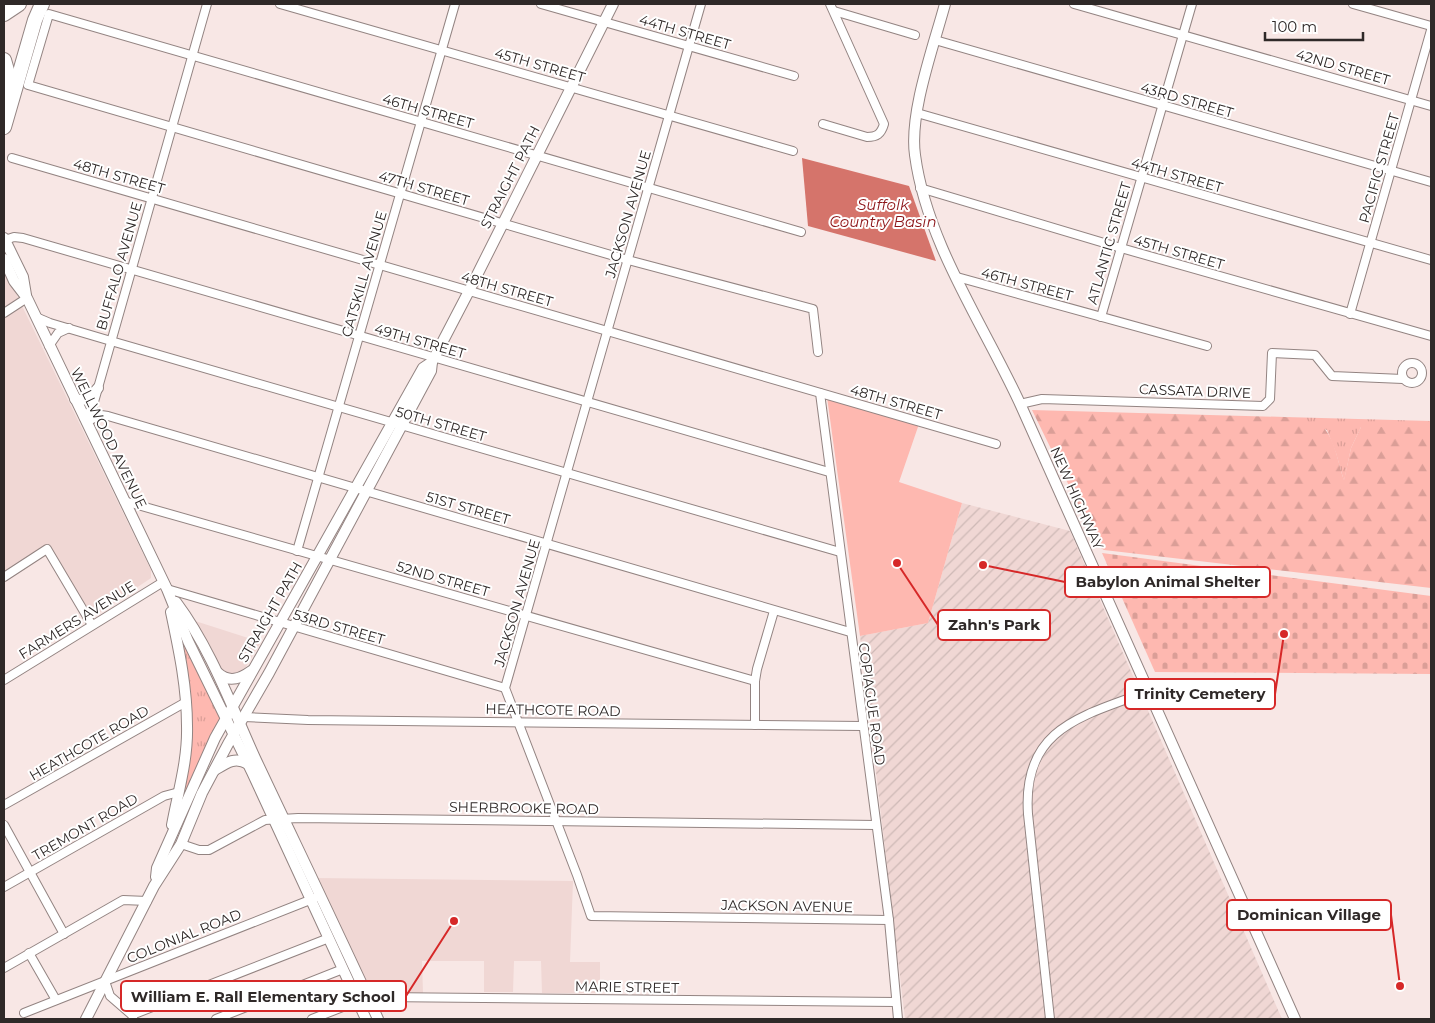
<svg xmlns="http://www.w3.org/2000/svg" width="1435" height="1023" viewBox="0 0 1435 1023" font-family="Montserrat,sans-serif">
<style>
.built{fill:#f0d7d4}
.industrial{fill:url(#industrial-furrows)}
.grass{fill:url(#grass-tufts)}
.forest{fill:url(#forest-firs)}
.cemetery{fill:url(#cemetery-stones)}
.green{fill:#feb8b0}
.water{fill:#d5746b}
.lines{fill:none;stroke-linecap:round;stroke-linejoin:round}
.street-casing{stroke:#938482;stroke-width:10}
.secondary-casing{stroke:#938482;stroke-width:12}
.highway-casing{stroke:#938482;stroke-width:16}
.street{stroke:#fff;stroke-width:8}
.secondary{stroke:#fff;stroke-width:10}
.highway{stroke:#fff;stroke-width:14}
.labels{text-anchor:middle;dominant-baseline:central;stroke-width:4;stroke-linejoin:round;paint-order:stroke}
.street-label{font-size:14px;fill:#2f2928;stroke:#fff}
.water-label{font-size:15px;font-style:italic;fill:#8c1418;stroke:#fff}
.leader{fill:none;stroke:#d62828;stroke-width:2}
.callout-dot{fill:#d62828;stroke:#fff;stroke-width:2}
.callout{fill:#fff;stroke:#d62828;stroke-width:2}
.callout-label{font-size:15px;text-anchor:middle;font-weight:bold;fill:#2f2928}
</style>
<defs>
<pattern id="industrial-furrows" width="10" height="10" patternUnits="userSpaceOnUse" patternTransform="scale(1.25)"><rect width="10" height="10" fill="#f0d7d4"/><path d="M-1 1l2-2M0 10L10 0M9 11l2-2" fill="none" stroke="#ceb9b6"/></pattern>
<pattern id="grass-tufts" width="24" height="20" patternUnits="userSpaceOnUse" patternTransform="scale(1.25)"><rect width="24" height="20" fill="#feb8b0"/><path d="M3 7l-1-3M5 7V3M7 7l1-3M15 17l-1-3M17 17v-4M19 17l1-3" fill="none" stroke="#da9e97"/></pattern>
<pattern id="forest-firs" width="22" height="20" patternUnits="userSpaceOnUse" patternTransform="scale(1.25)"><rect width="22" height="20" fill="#feb8b0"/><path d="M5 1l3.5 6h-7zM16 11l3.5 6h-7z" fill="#da9e97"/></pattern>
<pattern id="cemetery-stones" width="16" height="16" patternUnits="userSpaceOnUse" patternTransform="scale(1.25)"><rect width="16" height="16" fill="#feb8b0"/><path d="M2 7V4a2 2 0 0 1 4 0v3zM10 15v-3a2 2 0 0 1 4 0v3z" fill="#da9e97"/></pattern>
</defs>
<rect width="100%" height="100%" fill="#f8e7e5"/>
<g class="built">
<path d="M4,269L151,570V578L87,621L45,555L4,583Z"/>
<path d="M192,620L261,642L241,675H222Z"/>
<path d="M316,878L573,881L570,962H600V993H542L541,961H514L513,992H484V961H422L423,993H370Z"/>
</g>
<path class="industrial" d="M962,503L1070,531L1282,1019H905L860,636L928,623Z"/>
<g class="grass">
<path d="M1285,417L1431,421V427H1361L1351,448L1344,481L1336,453L1327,430Z"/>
<path d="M177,624L222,719L176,819L189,754Z"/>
</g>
<path class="forest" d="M1032,410L1285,417C1295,419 1306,420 1316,423C1334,429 1338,464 1344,480L1351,448L1361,427H1431V588L1104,550L1099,547Z"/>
<path class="cemetery" d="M1102,553L1431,596V674L1155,672Z"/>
<path class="green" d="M827,397L919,424L899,482L962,503L928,623L860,636Z"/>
<path class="water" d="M802,158L909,186L936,261L808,226Z"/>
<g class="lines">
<g class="street-casing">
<g id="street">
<path d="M280,4L793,151"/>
<path d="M541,4L794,76"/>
<path d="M701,4L505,688L577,875L591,916L889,920"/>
<path d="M1074,4L1431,106"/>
<path d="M1353,4L1431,26"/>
<path d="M834,11L915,35"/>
<path d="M935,40L1431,182"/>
<path d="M917,113L1431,260"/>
<path d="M823,124L867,137C877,137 881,134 884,124L830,4"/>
<path d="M12,158L996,444"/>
<path d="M920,188L1121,248L1431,336"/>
<path d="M801,232L49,14L28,85L628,260L813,309L818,352"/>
<path d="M5,240L14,237L23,238L829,472"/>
<path d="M957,277L1207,346"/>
<path d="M4,313L27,298"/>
<path d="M1350,314L1431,30"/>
<path d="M36,317L50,323L111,341L840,552"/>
<path d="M1101,317L1192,4"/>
<path d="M49,346L58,333L69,328"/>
<circle cx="1412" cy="373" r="10"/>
<path d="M820,393L889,920L898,1019"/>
<path d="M1020,404L1042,399L1263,406L1270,399L1272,353L1315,355L1332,376L1403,379"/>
<path d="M84,418L92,409L94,402L207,4"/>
<path d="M86,422L101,415L108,416L850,632"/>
<path d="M124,501L755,681"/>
<path d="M297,551L455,4"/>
<path d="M4,577L47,549L92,625"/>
<path d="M167,589L505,688"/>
<path d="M4,680L163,582"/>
<path d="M244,717L308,720L863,726"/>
<path d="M755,725V681L757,669L774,611"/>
<path d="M4,805L186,702"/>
<path d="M4,825L64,934"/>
<path d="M181,844L199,850H209L265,820L298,818L876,825"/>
<path d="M4,887L164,796L179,792"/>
<path d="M29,953L56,1000"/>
<path d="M4,968L123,900L147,901"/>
<path d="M105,981L110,996L132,1015L133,1018"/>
<path d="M24,1013L315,898"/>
<path d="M132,1015L329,938"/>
<path d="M216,1019L343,969"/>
<path d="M312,1019L358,1001L379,997L896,1002"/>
<path d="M1050,1019L1028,814C1022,727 1083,716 1149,691"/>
</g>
</g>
<g class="secondary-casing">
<g id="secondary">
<path d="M945,4C934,45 909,113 915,155C927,245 985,326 1022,408C1113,612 1203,816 1295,1019"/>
<path d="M4,238L23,277L26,295"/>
<path d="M4,259L14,281L27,298L167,589L188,641L252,772L366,1019"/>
<path d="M75,399C88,402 90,397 98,388"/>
<path d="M176,602C211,649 231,705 255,758C296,845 338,932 378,1019"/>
<path d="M171,612C179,650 187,687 187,726C188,760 178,792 172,825"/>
<path d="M218,673C229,683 240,679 251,671"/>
<path d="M215,770C226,763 235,756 248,764"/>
<path d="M156,877L157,868L215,738L423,368L432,362"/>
<path d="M86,1019L154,886L181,844L202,793L228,744L269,673L431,371L432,362L469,291L613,4"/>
</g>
</g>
<g class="highway-casing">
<g id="highway">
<path d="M4,14L19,4"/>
<path d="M4,60L8,74L5,96"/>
<path d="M4,127L35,20L42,4"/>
</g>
</g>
<use href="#street" class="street"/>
<use href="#secondary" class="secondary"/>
<use href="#highway" class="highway"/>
</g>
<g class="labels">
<g class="street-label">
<text transform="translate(685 32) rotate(16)">44TH STREET</text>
<text transform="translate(540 65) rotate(16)">45TH STREET</text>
<text transform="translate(1343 67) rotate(16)">42ND STREET</text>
<text transform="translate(1187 100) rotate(16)">43RD STREET</text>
<text transform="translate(428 111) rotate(16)">46TH STREET</text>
<text transform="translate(1379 168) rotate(-74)">PACIFIC STREET</text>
<text transform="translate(1177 175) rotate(16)">44TH STREET</text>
<text transform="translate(119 176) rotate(16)">48TH STREET</text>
<text transform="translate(510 177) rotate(-63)">STRAIGHT PATH</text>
<text transform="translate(424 188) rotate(16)">47TH STREET</text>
<text transform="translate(628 214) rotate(-74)">JACKSON AVENUE</text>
<text transform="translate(1109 243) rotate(-74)">ATLANTIC STREET</text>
<text transform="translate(1179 252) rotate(16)">45TH STREET</text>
<text transform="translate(119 266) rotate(-74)">BUFFALO AVENUE</text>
<text transform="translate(364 274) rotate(-74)">CATSKILL AVENUE</text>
<text transform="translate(1027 284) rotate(15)">46TH STREET</text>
<text transform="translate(507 289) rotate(16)">48TH STREET</text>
<text transform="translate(420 341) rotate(16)">49TH STREET</text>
<text transform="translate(1195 391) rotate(2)">CASSATA DRIVE</text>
<text transform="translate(896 402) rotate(16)">48TH STREET</text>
<text transform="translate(441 424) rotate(16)">50TH STREET</text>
<text transform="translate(109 438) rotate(64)">WELLWOOD AVENUE</text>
<text transform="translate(1077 498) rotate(66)">NEW HIGHWAY</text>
<text transform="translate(468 508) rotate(16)">51ST STREET</text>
<text transform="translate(443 579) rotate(16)">52ND STREET</text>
<text transform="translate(517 603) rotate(-74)">JACKSON AVENUE</text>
<text transform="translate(270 612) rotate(-60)">STRAIGHT PATH</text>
<text transform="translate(77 620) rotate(-32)">FARMERS AVENUE</text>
<text transform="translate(339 627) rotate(16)">53RD STREET</text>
<text transform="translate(872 704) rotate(82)">COPIAGUE ROAD</text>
<text transform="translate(553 710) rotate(1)">HEATHCOTE ROAD</text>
<text transform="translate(89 743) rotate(-30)">HEATHCOTE ROAD</text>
<text transform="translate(524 808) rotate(1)">SHERBROOKE ROAD</text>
<text transform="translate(85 827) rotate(-30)">TREMONT ROAD</text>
<text transform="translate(787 906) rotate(1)">JACKSON AVENUE</text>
<text transform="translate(184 936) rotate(-22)">COLONIAL ROAD</text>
<text transform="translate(627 987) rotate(1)">MARIE STREET</text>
</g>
<g class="water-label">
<text x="883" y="204">Suffolk<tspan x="883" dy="17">Country Basin</tspan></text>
</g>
</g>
<path class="leader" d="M983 565L1065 582M897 563L938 625M1284 634L1275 694M1400 986L1391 915M454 921L406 996"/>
<g class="callout-dot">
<circle cx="983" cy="565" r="5"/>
<circle cx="897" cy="563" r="5"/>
<circle cx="1284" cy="634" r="5"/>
<circle cx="1400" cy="986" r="5"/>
<circle cx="454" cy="921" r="5"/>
</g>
<g class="callout">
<rect x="1065" y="567" width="205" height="30" rx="5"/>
<rect x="938" y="610" width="112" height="30" rx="5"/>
<rect x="1125" y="679" width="150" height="30" rx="5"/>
<rect x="1227" y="900" width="164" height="30" rx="5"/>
<rect x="121" y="981" width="285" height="30" rx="5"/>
</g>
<g class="callout-label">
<text x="1168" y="587">Babylon Animal Shelter</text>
<text x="994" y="630">Zahn's Park</text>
<text x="1200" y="699">Trinity Cemetery</text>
<text x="1309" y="920">Dominican Village</text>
<text x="263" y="1002">William E. Rall Elementary School</text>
</g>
<rect width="1435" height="1023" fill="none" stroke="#2f2928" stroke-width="10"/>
<path d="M1265 32v8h98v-8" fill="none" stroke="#2f2928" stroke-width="2.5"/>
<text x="1272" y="32" font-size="15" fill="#2f2928" stroke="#ffffff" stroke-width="4" paint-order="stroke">100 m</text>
</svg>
